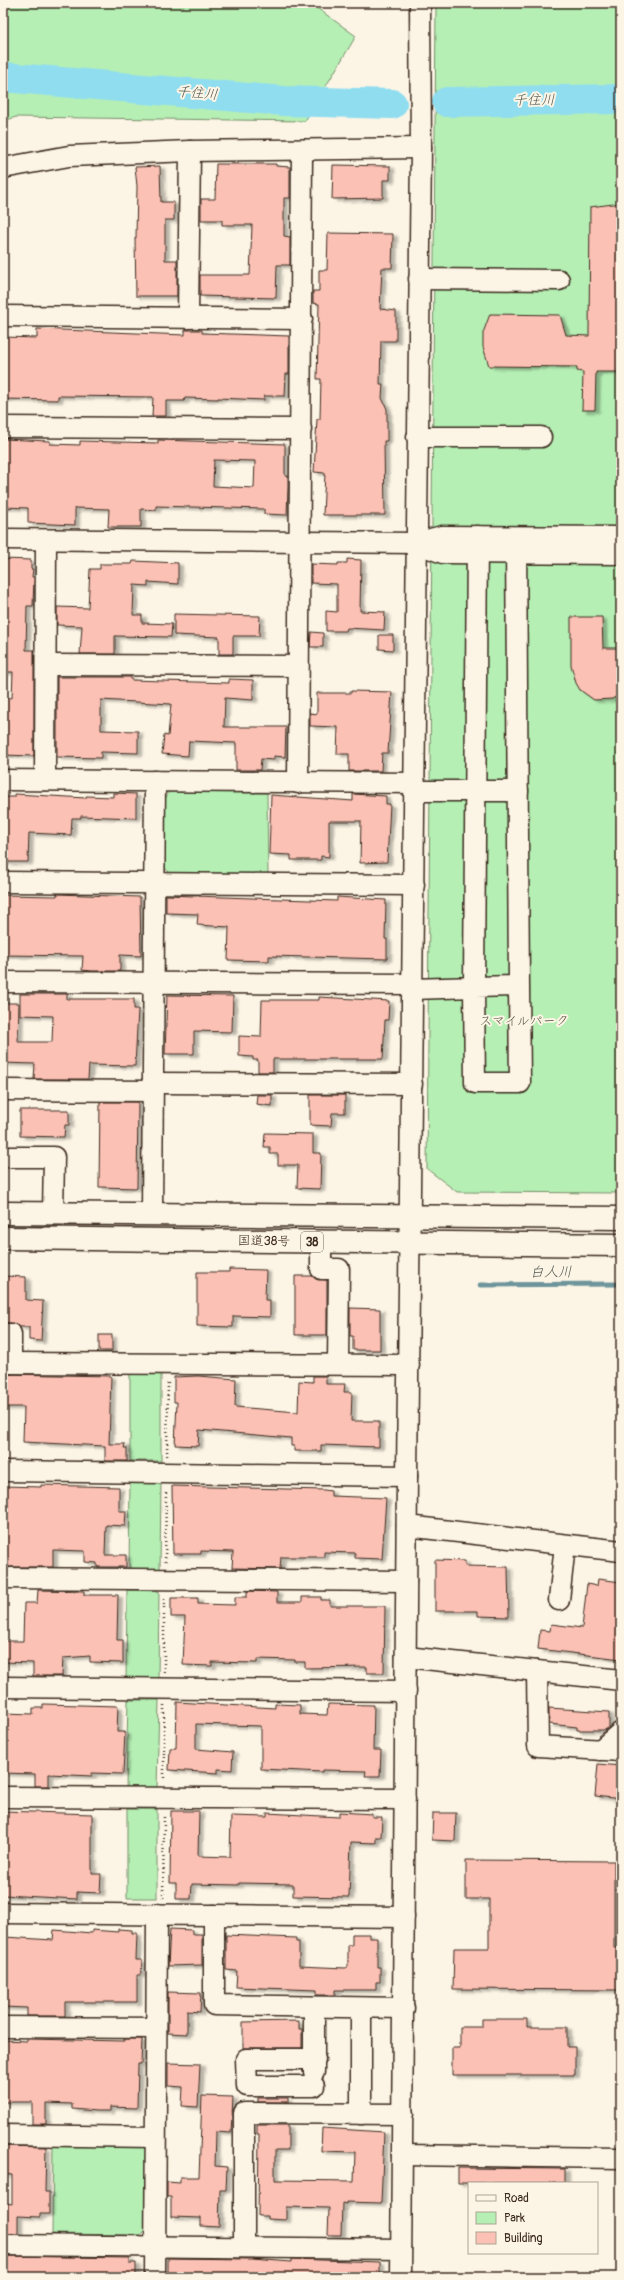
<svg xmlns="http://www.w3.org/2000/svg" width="624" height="2280" viewBox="0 0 624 2280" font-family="Pangolin,'Klee One',sans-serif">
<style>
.green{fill:#b5efb4;stroke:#788c69}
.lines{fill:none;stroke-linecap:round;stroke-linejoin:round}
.stream{stroke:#6e959c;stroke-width:5}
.river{stroke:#90ddf0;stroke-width:30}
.building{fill:#fcc1b5;stroke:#3b2a1e;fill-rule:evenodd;filter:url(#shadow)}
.minor-casing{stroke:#3b2a1e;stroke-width:23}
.highway-casing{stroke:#3b2a1e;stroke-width:25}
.path{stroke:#3b2a1e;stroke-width:2.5;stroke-dasharray:1 3;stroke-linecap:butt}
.minor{stroke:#fcf5e5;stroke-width:20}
.highway{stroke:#fcf5e5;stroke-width:22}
.labels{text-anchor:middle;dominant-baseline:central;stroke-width:4;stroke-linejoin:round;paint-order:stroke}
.shield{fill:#fcf5e5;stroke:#75675a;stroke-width:1}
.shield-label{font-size:12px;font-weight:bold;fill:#3b2a1e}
.park-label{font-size:13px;fill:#53513c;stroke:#fcf5e5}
.street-label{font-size:13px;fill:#3b2a1e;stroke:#fcf5e5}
.water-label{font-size:14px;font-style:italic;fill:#505752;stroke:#fcf5e5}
</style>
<defs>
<filter id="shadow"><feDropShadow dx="4.5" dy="2.5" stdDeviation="1" flood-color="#0004"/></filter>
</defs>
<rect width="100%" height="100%" fill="#fcf5e5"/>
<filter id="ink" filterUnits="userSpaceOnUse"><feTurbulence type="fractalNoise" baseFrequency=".025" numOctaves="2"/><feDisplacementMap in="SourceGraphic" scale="8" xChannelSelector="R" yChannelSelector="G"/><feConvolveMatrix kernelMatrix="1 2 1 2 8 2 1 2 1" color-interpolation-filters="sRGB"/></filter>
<g filter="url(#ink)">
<g class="green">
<path d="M3,3H204L221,6L224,3H310L356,36L305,121L16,117L3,121Z"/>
<path d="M436,3H621V1193L457,1192L427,1169Z"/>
<path d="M169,792L267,793L268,874H171L165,868V799Z"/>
<rect x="130" y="1372" width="31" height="89"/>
<path d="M130,1480L161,1481L160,1571H129Z"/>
<path d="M127,1590L159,1591L158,1680H126Z"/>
<path d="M128,1700H159L157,1789L126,1788Z"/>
<rect x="127" y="1809" width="30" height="89"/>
<path d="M53,2145L147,2147L145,2230L140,2235L52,2234Z"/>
</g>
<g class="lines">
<path class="stream" d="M480,1285L621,1284"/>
<g class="river">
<path d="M3,77L284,101L392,104"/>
<path d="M447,102L621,99"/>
</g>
</g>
<g class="building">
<path d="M216,164H276V166L290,167V198H284V236L290,237V265H277L276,298L200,296V275H250L252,225H222V220H201V199H215Z"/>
<path d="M333,165L390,166V180H383V198L332,199Z"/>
<path d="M160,166L161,202H174V220H165V260H177V296H136L135,238H136L137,186L135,167Z"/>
<path d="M621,203V372H596L595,410H582L583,372L577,371V367L489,366L483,347V333L490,314L560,315L566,335L589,336L590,207Z"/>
<path d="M328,233L393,234L392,268H382L380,309L396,311V341H381L380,384H383L382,398L387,409V441H384L385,515H323L325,473L314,472L317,419H320L321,379H317L319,304L313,303V291H319V270H327Z"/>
<path d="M37,329L185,335V330H202V333L289,336V374H286L285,396H264V400L218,398V399L185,398L184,401H166V416H152L153,397L58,396V400L3,399V337L37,338Z"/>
<path d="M3,439L50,441V444L80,445V441L158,443V440L285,444V476H288V487L287,515L264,514V509L156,506V510L141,509V527H108L109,509L75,508V525L28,523V508L3,507ZM214,460L255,461L254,488L213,486Z"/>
<path d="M3,559L31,560V569H33L32,577H34L33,606H27L26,650H34V756L3,755V697L12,698L13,672H3L5,583H3Z"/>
<path d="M347,559L361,560L360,611L385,612L384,630L347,628L346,631H326V611L337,612V584L311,583V564L338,565V563H347Z"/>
<path d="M133,561L178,563V584L148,582V586L134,585L133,615H142V623L172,624L171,637L115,636V654H80L82,626L57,625V607L88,608L90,569H100V564H132Z"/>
<path d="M174,614L260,616L259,636H233V654H219V637L174,635Z"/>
<path d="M571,617H602L603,648H621V694L612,699L594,700L580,690L576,683L571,665Z"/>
<path d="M311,632L323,633V647H310Z"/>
<path d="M379,635H393V650L379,649Z"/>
<path d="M57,677H131V680L229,683V679L253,680V700L225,698L224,727H286L285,757L274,756V760L261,759L260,770H236V743L189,741L188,756L162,754L164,735L168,736L171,704L101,700V730L138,731V753L101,752V758L57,757Z"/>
<path d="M351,691L392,692L388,753H382L381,771H349V754H337L338,727L310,726V713L317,714V693H351Z"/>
<path d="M113,793L136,794V818L81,816V818H72L71,835L29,833L28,862H3L4,797H15V794L86,798V796L113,797Z"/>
<path d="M353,794L386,796V804H390L387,862L360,863L361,821H329V857L321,856V860H291V855L269,854L271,795L353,801Z"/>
<path d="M57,894L140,897L141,956L120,955V971H92L82,970L83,956L3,955V895L57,896Z"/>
<path d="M166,895L337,901V897L386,900L385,939H387V959L269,956V961L228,960L229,927L197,925L198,914L166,913Z"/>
<path d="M20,994H67V999H134V1009H138L135,1066L89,1065L88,1079H34L35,1064L3,1063V1003H19L18,1042H52L53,1016L20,1015Z"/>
<path d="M167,995L233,996L232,1032L194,1031V1054H165Z"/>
<path d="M319,997L389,1001L388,1020H385L383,1059H273V1072H258V1060H253V1057L239,1056V1036L261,1037L262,1000H319Z"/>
<path d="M257,1095H272V1106L256,1104Z"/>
<path d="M310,1095H345V1113H332L331,1126L310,1125Z"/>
<path d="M100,1102H138L137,1188L99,1187Z"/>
<path d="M20,1110H69V1125H65L64,1137L20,1136Z"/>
<path d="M265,1133L313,1134V1153H321L320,1189L297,1188L298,1165H278V1154H270V1147H264Z"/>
<path d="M229,1269L266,1270L265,1300H270V1317L233,1316V1327L197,1326V1272H229Z"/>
<path d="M3,1276L26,1277V1300L43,1301L41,1341L29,1340V1327H20L16,1324L3,1322Z"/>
<path d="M295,1276H313L316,1279L327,1280V1335H295Z"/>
<path d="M350,1308L380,1309V1350H353V1336H350Z"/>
<rect x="99" y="1335" width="13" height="16"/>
<path d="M3,1374L111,1376L109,1444H125L124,1448H127V1461H105V1446L23,1442L24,1407H3Z"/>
<path d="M198,1376L236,1379L235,1407L298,1412L299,1381L313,1382V1376H326V1384H345L344,1392H352L351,1421H379V1447L321,1445V1451H294V1446H291V1438L199,1430L198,1446L175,1445L177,1402H174V1377Z"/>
<path d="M41,1485L119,1487V1511H126L125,1526L106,1525L105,1555H126V1567H97V1563L85,1562V1551L53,1550V1567H3V1486L41,1487Z"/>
<path d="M172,1486L324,1490L331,1491V1496L386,1498L382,1559L355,1558V1553L324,1552V1557H281L280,1569L232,1568L233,1552L201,1551V1554H173Z"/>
<path d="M435,1560L465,1561V1566L508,1567L509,1617L478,1616V1611H435Z"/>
<path d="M598,1579L621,1582V1659L538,1649L540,1630L550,1631L551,1624L582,1628L587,1584L597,1586Z"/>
<path d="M38,1590L84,1591V1595H118L117,1640H123V1663L90,1662V1656L63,1658L62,1676H33V1663L3,1662V1641H23L24,1603H37Z"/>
<path d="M247,1591L277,1592V1602H302V1597H321V1600H330V1606H385L384,1673H367V1667L305,1668V1662H295V1660L257,1659V1663L212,1662V1666L183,1665L185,1617H171V1598H198V1604L235,1605V1597H247Z"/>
<path d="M177,1702L275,1708V1704L300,1705V1714L327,1715L328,1704L374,1705L373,1750H381L380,1776H365L366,1771L322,1770V1772L261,1769V1726L196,1724V1749L233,1752L232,1770L218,1769V1773L169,1770L170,1748H176Z"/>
<path d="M43,1704L118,1706L117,1732H125L123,1774L92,1773V1776L49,1774V1786H35V1774L3,1773V1713L33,1714V1708H43Z"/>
<path d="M549,1708L609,1712V1727L605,1730H577V1727L549,1724Z"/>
<path d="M598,1764L621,1766V1799L595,1796Z"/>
<path d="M3,1811L92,1814V1874H101L100,1893L77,1892V1899L3,1895Z"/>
<path d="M171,1811H199L198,1856L230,1857L231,1816L267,1817V1813L339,1817V1812L372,1814V1817H382L381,1837H376V1843L351,1842L349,1897L293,1896V1884L239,1883V1885L192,1884L191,1899H176V1883H170Z"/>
<path d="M433,1813H456L455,1841L432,1840Z"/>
<path d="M466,1860L614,1861V1948H621V1990L453,1989L454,1948H489V1899H466Z"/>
<path d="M118,1929L132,1930V1933H137L136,1960H142L141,1975H137V2002H65V2016H27V2008L3,2007L4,1937L53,1940L54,1930L92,1933V1930L118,1932Z"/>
<path d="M170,1929L192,1930V1934H202V1965L168,1966Z"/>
<path d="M352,1934H369V1938H377V1967H380V1982H376V1990H335V1995H317V1990L236,1987L237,1971L226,1970V1935L296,1938V1942H299V1966L345,1968L348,1966V1945H352Z"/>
<path d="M168,1992L201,1993L200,2012L187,2011V2034L168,2033Z"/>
<path d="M482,2019H527V2027H567V2047H575V2075H452V2048H460V2027H482Z"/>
<path d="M299,2021V2029H302V2048H243V2022Z"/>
<path d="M27,2039L124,2041V2039H142L141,2064H138L137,2108L110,2107V2111H96L72,2109V2104L46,2103V2124H32V2102H3V2040L27,2041Z"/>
<path d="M168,2063L200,2064L198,2107L182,2106L183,2087L168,2086Z"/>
<path d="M202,2096L233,2097L231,2133L216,2132L215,2166L227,2167L226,2190H220L219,2227L201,2226V2218L171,2217V2197H167V2182L180,2183V2177H199Z"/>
<rect x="258" y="2098" width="30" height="4"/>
<path d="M257,2125H288V2150H275V2180L354,2181L355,2152L321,2151L322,2128L384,2132L381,2203L346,2202V2204L342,2203L341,2235H328L329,2208L286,2207V2220L267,2219V2216H258L259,2134H257Z"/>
<path d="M3,2146L46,2147L45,2192H49V2214H40V2217L18,2216V2234H4L6,2203L12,2204V2175L3,2174Z"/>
<path d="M458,2168L565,2169V2183H458Z"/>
<path d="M3,2256L129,2258V2263H136V2277H3Z"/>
<path d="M168,2258L252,2259L292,2262V2259L380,2262V2277H168Z"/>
</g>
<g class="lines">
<g class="minor-casing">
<g id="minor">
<path d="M3,168L69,156L190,151L421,148"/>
<path d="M419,279L559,280"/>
<path d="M3,316L302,319"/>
<path d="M188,318L190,151"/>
<path d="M3,427L301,429"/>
<path d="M417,437H541"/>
<path d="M516,537L519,986L474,987L475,1083H520L519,986"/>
<path d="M3,539L416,543L442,536L621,537"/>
<path d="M416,543L443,553L621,554"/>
<path d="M46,665L297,666"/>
<path d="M3,780L415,783"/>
<path d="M45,780L46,540"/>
<path d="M298,783L302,150"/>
<path d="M415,791H518"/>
<path d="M3,882L414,885"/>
<path d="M3,982L413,984"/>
<path d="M413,989L474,987L477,536"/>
<path d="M152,1083L412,1084"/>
<path d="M3,1090L152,1091"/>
<path d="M3,1157H54L53,1213"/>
<path d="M152,1213L155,781"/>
<path d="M321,1242V1269H339L338,1364"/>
<path d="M3,1334H11V1363"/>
<path d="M3,1363L409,1365"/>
<path d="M3,1471L407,1476"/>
<path d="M407,1526L621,1551"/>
<path d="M3,1578L406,1581"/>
<path d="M559,1600L565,1545"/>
<path d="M406,1657L621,1680"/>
<path d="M537,1671L538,1746L621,1751"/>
<path d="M3,1687L406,1691"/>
<path d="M600,1750L621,1732"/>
<path d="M3,1797L405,1799"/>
<path d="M3,1913L404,1917"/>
<path d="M214,1915V2005L404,2008"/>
<path d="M314,2007V2072"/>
<path d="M3,2027L156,2028"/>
<path d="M314,2086H247L246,2059H315"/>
<path d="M361,2114V2008"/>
<path d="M3,2135L155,2137"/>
<path d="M402,2155L621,2158"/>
<path d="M3,2245L401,2249"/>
<path d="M244,2246V2113L403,2114"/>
<path d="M155,2277L157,1914"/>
<path d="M401,2277L407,1476L421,148L420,3"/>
</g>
</g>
<g class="highway-casing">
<g id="highway">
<path d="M3,1213L621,1218"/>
<path d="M3,1238L621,1245"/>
</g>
</g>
<g class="path">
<path d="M167,1456L168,1381"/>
<path d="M165,1562L166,1491"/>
<path d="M164,1672V1597"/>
<path d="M164,1705V1780"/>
<path d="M163,1898L164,1815"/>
</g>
<use href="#minor" class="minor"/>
<use href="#highway" class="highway"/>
</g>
</g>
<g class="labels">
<rect class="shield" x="301" y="1232" width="22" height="20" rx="3"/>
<g class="shield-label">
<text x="312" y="1242">38</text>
</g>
<g class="park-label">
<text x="524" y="1021">スマイルパーク</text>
</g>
<g class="street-label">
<text transform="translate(264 1241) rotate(1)">国道38号</text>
</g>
<g class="water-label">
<text transform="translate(197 93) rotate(5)">千住川</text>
<text transform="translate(534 100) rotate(-1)">千住川</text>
<text transform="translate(551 1272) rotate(-1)">白人川</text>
</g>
</g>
<rect width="624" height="2280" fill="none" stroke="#fcf5e5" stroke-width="16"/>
<rect x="8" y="8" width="608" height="2264" fill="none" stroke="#3b2a1e" stroke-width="1.5" filter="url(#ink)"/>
<rect x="468" y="2182" width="130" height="72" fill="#fcf5e5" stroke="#afa495"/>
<rect x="476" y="2195" width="20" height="6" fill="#fcf5e5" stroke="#afa495"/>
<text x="504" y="2202" font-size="12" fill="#3b2a1e">Road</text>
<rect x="476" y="2212" width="20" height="12" fill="#b5efb4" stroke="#afa495"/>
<text x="504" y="2222" font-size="12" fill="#3b2a1e">Park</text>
<rect x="476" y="2232" width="20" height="12" fill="#fcc1b5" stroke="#afa495"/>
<text x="504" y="2242" font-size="12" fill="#3b2a1e">Building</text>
</svg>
